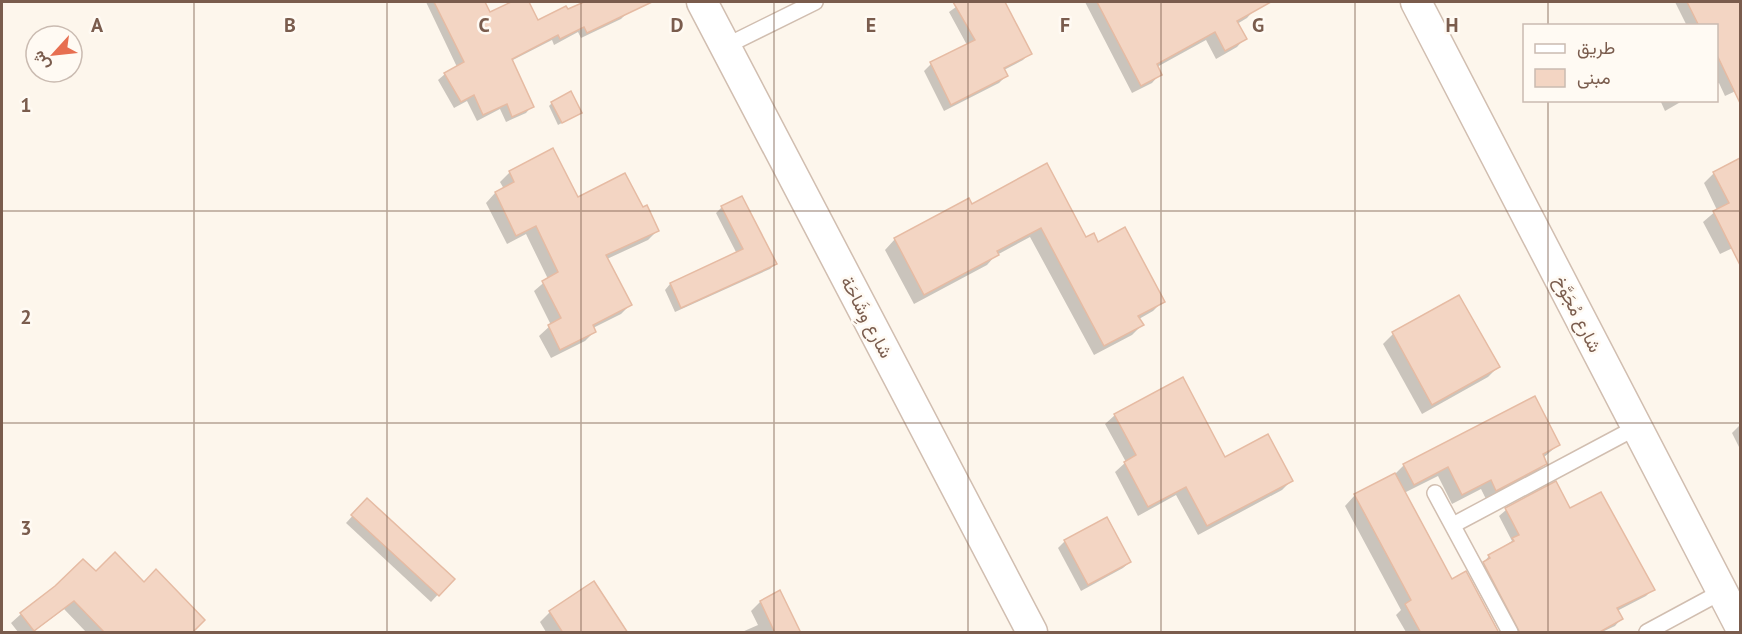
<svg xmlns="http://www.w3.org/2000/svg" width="1742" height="634" viewBox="0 0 1742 634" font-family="'PT Sans',Vazirmatn,sans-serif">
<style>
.shadow{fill:#0003}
.building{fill:#f3d5c3;stroke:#e6bba3;stroke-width:1.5}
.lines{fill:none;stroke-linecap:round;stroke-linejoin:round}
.service-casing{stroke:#d1beb0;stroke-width:18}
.minor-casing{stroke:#d1beb0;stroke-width:33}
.service{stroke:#fff;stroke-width:15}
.minor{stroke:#fff;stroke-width:30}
.grid{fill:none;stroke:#7a5c4d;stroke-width:1.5;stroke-opacity:0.55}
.labels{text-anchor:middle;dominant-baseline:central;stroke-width:5;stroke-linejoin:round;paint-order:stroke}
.street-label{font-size:18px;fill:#7a5c4d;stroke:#fffaf3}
.grid-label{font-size:20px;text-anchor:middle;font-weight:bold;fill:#7a5c4d;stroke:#fffaf3;stroke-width:5;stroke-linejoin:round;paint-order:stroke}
</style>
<rect width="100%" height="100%" fill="#fdf6ec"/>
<g class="shadow">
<path d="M426,2H483L489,14L514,2H527L537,22L587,2H622L628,12L621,19L581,38L578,32L554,45L552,40L511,61L532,106L526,113L506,122L500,109L477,121L467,101L454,108L438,80L445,74L457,67Z"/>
<path d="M963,2H1005L1030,53L1023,60L1004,70L1006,76L999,83L944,111L924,71L931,64L967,45L949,12Z"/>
<path d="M1085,2H1251L1255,9L1247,18L1237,24L1245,38L1237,47L1216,59L1206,40L1157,67L1160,74L1152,83L1132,93Z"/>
<path d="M1675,2H1740V89L1725,96L1719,83L1716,84V26H1687Z"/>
<path d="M1660,100H1684L1665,111Z"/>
<path d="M552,103L580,113L558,125L549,106Z"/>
<path d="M553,150L577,199L642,209L657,231L648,240L607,259L630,305L621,314L593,328L594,332L585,341L551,358L539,336L551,325L534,291L548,279L526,234L507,244L486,203L495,193L504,189L500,182L510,172Z"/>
<path d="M1740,160V247L1739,245L1720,254L1703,222L1717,210L1704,183L1714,173Z"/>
<path d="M742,198L776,263L770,269L675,312L665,290L670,284L737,254L716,213L722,207Z"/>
<path d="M971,206L1097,244L1163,301L1153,311L1139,319L1142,325L1132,335L1094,355L1030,237L995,256L987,265L914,304L885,250L895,239Z"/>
<path d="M1459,297L1498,367L1488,377L1422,414L1383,344L1393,334Z"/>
<path d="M1115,415L1225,459L1291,481L1282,490L1198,535L1176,495L1138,516L1115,472L1126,462L1105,424Z"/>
<path d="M1740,425V449L1732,433Z"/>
<path d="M1558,445L1543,458L1546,463L1536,473L1486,499L1481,489L1452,504L1438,476L1404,493L1480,632H1406L1396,615L1401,610L1345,506L1355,495L1394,475L1404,465Z"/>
<path d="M367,500L452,579L431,602L346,523Z"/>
<path d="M1506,510H1569L1653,589L1646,596L1617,611L1621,619L1615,626L1602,632H1518L1481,568L1484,565L1483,563L1489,556L1512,541L1499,516Z"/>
<path d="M1065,541L1130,562L1123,568L1081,591L1058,548Z"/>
<path d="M95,573L190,632H86L64,609L33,632H18L11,623L21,614Z"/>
<path d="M779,592L799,632H742L758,625L751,611L760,602Z"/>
<path d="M550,612L626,632H546L540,622Z"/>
</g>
<g class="building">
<path d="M434,2H485L490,12L511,2H529L538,20L566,6L568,9L584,2H652L587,33L584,27L560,39L558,35L512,59L534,107L512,117L507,104L483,115L474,95L461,102L444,73L464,62Z"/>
<path d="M953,2H1005L1032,54L1004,68L1008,76L951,105L930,62L975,40Z"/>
<path d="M1097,2H1271L1237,21L1247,39L1225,51L1215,32L1157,64L1162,75L1141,86Z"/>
<path d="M1687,2H1740V103L1716,53V26H1699Z"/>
<path d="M571,91L582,113L562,123L551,102Z"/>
<path d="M553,148L578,197L625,173L643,207L647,205L659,231L606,255L632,305L593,325L596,332L560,350L548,325L561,318L542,281L558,272L536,226L516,236L495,192L514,182L509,171Z"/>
<path d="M1740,158V265L1713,211L1729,203L1713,172Z"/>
<path d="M1047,163L1086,237L1094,233L1098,242L1125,227L1165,302L1138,316L1144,325L1104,346L1041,228L997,251L999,255L924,295L894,238L969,198L972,204Z"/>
<path d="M742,196L777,264L681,308L670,283L743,249L721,206Z"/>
<path d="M1459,295L1500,367L1432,405L1392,332Z"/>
<path d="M1183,377L1225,457L1268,434L1293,481L1207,526L1186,487L1148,507L1124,462L1136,455L1114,414Z"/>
<path d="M1535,396L1560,445L1543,454L1547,464L1496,491L1491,480L1462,495L1448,467L1414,485L1403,464Z"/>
<path d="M1395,473L1452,579L1466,571L1499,633H1421L1405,604L1411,600L1354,494Z"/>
<path d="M1556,481L1570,508L1601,492L1655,590L1617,608L1623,619L1598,633H1520L1483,562L1490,558L1488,555L1514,541L1512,538L1519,535L1505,508Z"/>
<path d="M367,498L455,579L439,596L351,515Z"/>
<path d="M1107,517L1131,562L1088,585L1064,540Z"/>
<path d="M115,552L144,582L156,569L205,620L192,633H105L74,601L34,631L20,613L55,586L83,559L96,571Z"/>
<path d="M594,581L628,633H563L549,611Z"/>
<path d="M780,590L801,633H775L760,601Z"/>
</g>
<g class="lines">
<g class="service-casing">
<g id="service">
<path d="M726,46L815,2"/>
<path d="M1435,493L1510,632"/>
<path d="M1453,525L1637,427"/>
<path d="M1647,632L1723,591"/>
</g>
</g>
<g class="minor-casing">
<g id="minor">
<path d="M702,2L1032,632"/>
<path d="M1416,2L1740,626"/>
</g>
</g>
<use href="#service" class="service"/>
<use href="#minor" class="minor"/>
</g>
<path class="grid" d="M194,2V632M387,2V632M581,2V632M774,2V632M968,2V632M1161,2V632M1355,2V632M1548,2V26M1548,100V632M2,211H1740M2,423H1740"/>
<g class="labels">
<g class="street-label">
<text transform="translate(1578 314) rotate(63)">شارع مُجَوَّخ</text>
<text transform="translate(867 317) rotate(62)">شارع وِشَاحَة</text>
</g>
</g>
<g class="grid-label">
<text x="97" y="32">A</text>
<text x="290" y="32">B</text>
<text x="484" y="32">C</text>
<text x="677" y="32">D</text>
<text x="871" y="32">E</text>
<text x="1065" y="32">F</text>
<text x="1258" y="32">G</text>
<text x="1452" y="32">H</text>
<text x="26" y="112">1</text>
<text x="26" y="324">2</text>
<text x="26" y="535">3</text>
</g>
<rect width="1742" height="634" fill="none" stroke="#7a5c4d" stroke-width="6"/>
<rect x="1523" y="24" width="195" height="78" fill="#fffaf3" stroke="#cabbb1" stroke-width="1.5"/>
<rect x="1535" y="44" width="30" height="9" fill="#ffffff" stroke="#cabbb1" stroke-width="1.5"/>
<text x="1577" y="54" font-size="18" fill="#7a5c4d">طريق</text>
<rect x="1535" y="69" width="30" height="18" fill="#f3d5c3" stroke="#cabbb1" stroke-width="1.5"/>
<text x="1577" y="84" font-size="18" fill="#7a5c4d">مبنى</text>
<g transform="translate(54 54) rotate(243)"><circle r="28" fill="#fffaf3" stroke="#cabbb1" stroke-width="1.5"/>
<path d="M0-4.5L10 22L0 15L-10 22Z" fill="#e76f51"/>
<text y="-9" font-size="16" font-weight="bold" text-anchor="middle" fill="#7a5c4d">ش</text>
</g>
</svg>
